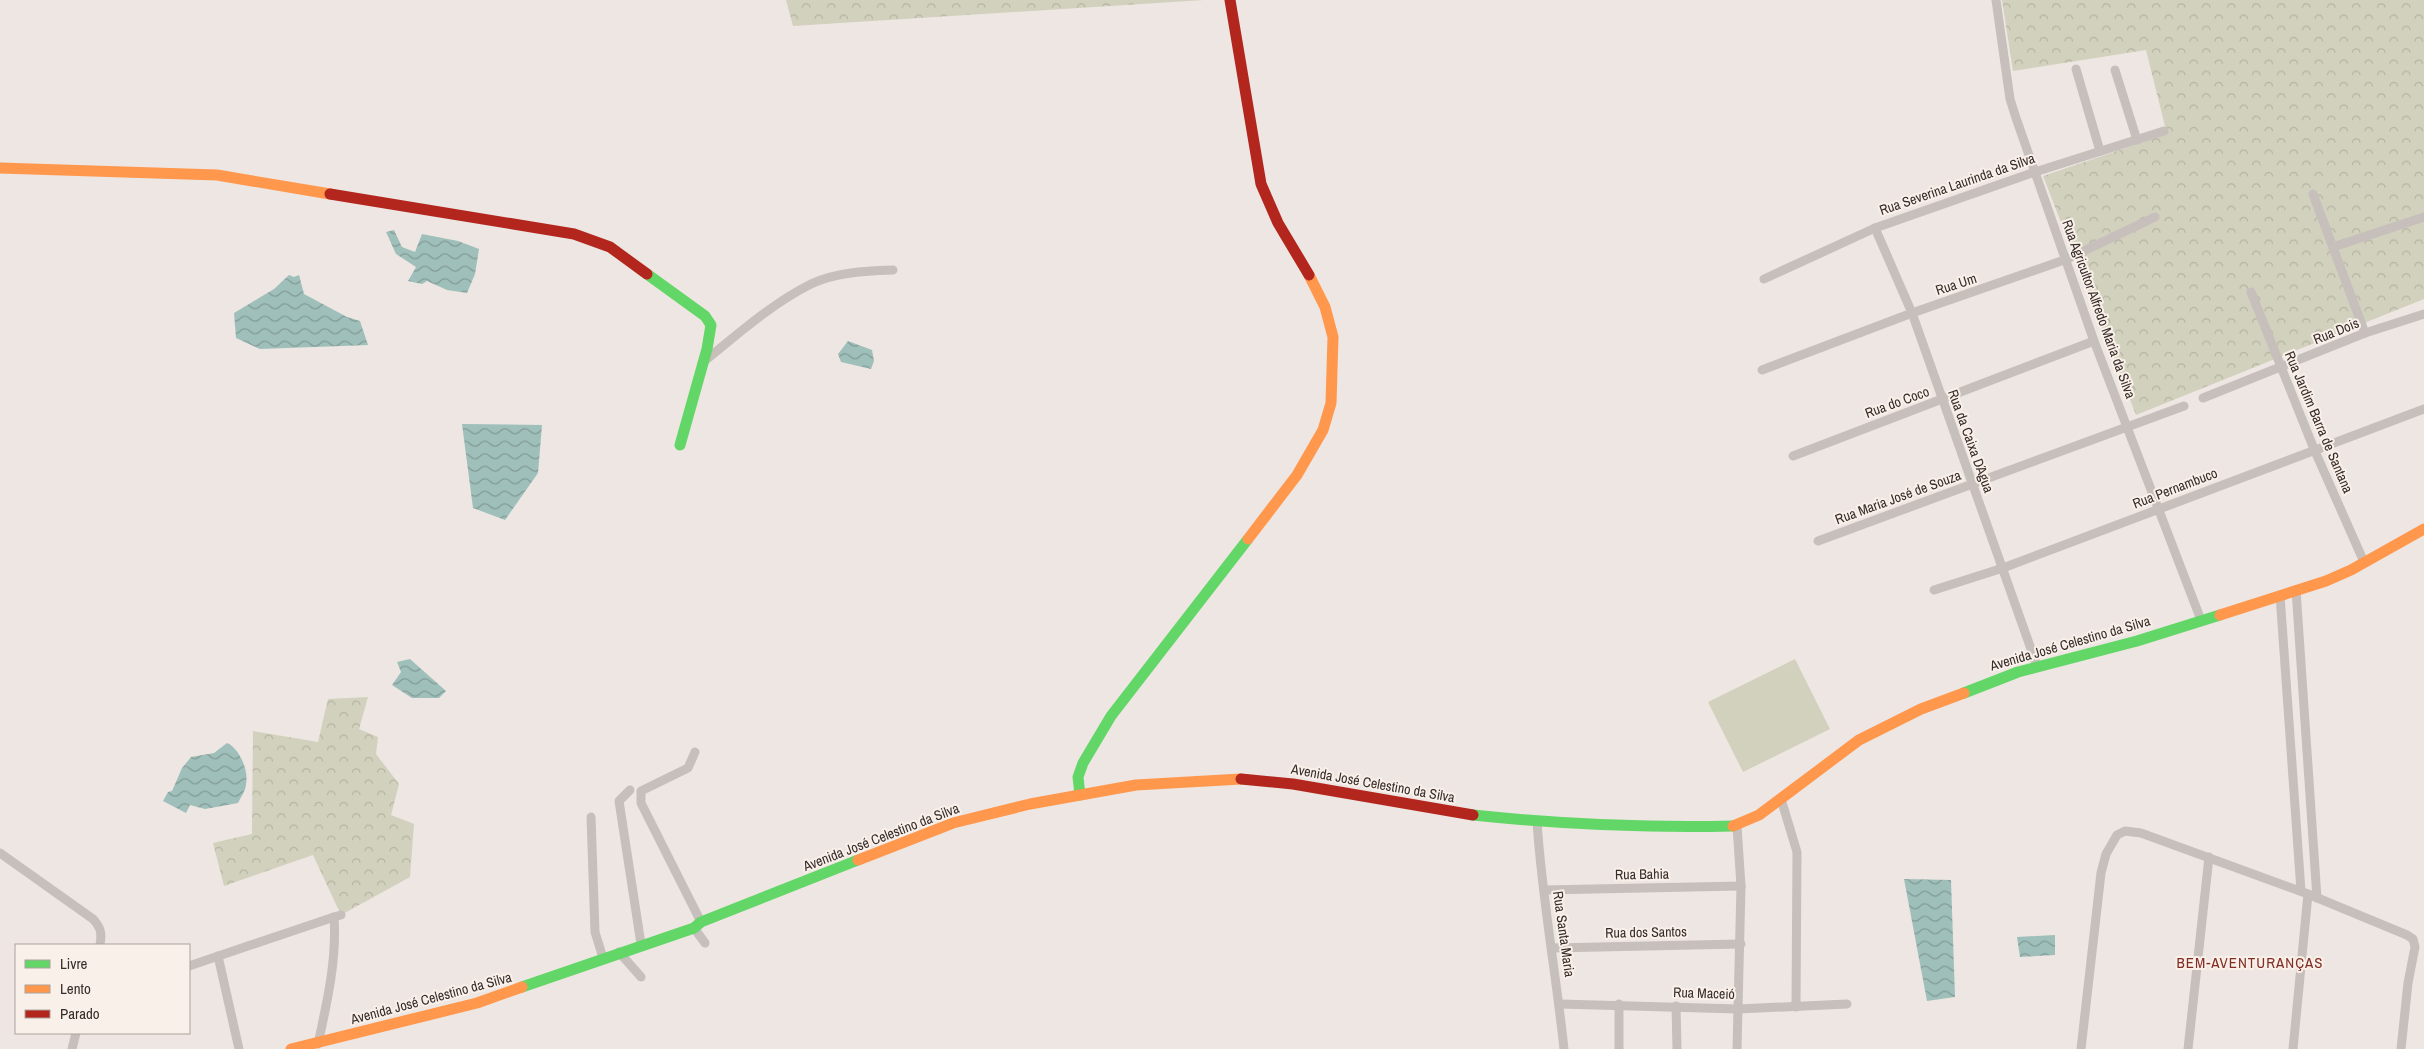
<svg xmlns="http://www.w3.org/2000/svg" width="2424" height="1049" viewBox="0 0 2424 1049" font-family="'Archivo Narrow',sans-serif">
<style>
.forest{fill:url(#forest-crowns)}
.pitch{fill:#d1d1bd}
.water{fill:url(#water-waves)}
.lines{fill:none;stroke-linecap:round;stroke-linejoin:round}
.street{stroke:#c6bfbb;stroke-width:9}
.fast{stroke:#63d668;stroke-width:11}
.slow{stroke:#ff974d;stroke-width:11}
.jam{stroke:#b3261e;stroke-width:11}
.labels{text-anchor:middle;dominant-baseline:central;stroke-width:4;stroke-linejoin:round;paint-order:stroke}
.street-label{font-size:14px;fill:#372c29;stroke:#f9f0ea}
.neighbourhood-label{font-size:15px;letter-spacing:1px;fill:#832e25;stroke:#f9f0ea}
</style>
<defs>
<pattern id="forest-crowns" width="20" height="18" patternUnits="userSpaceOnUse" patternTransform="scale(1.25)"><rect width="20" height="18" fill="#d1d1bd"/><path d="M2 6a3 3 0 1 1 6 0M12 15a3 3 0 1 1 6 0" fill="none" stroke="#b4b4a2"/></pattern>
<pattern id="water-waves" width="16" height="10" patternUnits="userSpaceOnUse" patternTransform="scale(1.25)"><rect width="16" height="10" fill="#9fbfba"/><path d="M0 5q4-4 8 0t8 0" fill="none" stroke="#829b97"/></pattern>
</defs>
<rect width="100%" height="100%" fill="#eee6e2"/>
<g class="forest">
<path d="M786,0H1204L793,26Z"/>
<path d="M2002,0H2424V299L2136,415L2043,176L2167,134L2146,50L2013,71Z"/>
<path d="M368,697L359,729L378,737L376,754L399,784L391,815L414,824L410,877L341,915L313,855L224,886L213,843L252,834L253,731L318,742L328,699Z"/>
</g>
<path class="pitch" d="M1795,659L1830,729L1743,772L1708,702Z"/>
<g class="water">
<path d="M394,230L402,247L415,252L422,234L458,241L479,249L475,274L467,293L447,290L427,281L422,284L408,281L416,267L396,254L386,232Z"/>
<path d="M289,275L294,277L299,275L304,294L347,317L360,321L368,345L260,349L236,338L234,313L274,289Z"/>
<path d="M848,341L872,350L874,361L871,369L841,362L838,354Z"/>
<path d="M462,424L542,425L538,473L505,520L473,508Z"/>
<path d="M410,659L446,691L439,698H412L392,685L401,672L397,662Z"/>
<path d="M227,743C239,748 249,770 246,784C246,790 241,797 238,803L205,809L190,805L186,813L163,801L168,792L172,791L182,768L191,757L214,753Z"/>
<path d="M1904,879L1951,880L1955,997L1927,1001Z"/>
<path d="M2055,935V955L2020,957L2017,937Z"/>
</g>
<g class="lines">
<g class="street">
<path d="M1996,0L2010,99L2016,118L2094,341L2201,620"/>
<path d="M2076,69L2100,151"/>
<path d="M2115,70L2137,140"/>
<path d="M2313,194L2365,333"/>
<path d="M1875,228L1912,313L2037,666"/>
<path d="M2333,247L2424,217"/>
<path d="M1764,279L1875,228L2035,172L2164,131"/>
<path d="M2251,292L2314,449L2364,562"/>
<path d="M702,363C737,335 771,304 811,284C836,272 866,271 893,270"/>
<path d="M1762,370L1912,313L2067,259L2155,217"/>
<path d="M2203,398L2365,333L2424,314"/>
<path d="M1793,456L2094,341"/>
<path d="M1818,541L2184,406"/>
<path d="M1934,590L2003,568L2424,409"/>
<path d="M2296,590L2317,898"/>
<path d="M2280,595L2301,891"/>
<path d="M695,752L688,768L641,791V803L701,922"/>
<path d="M630,790L619,801L641,944"/>
<path d="M1781,799L1797,852L1796,1007"/>
<path d="M591,817L595,932L603,958"/>
<path d="M1537,822C1542,898 1556,973 1564,1049"/>
<path d="M1737,826L1741,886L1737,1049"/>
<path d="M0,853L93,919C101,928 102,933 100,945"/>
<path d="M1544,890L1741,886"/>
<path d="M694,928L705,943"/>
<path d="M1552,948L1741,944"/>
<path d="M619,952L641,977"/>
<path d="M218,956L239,1049"/>
<path d="M189,966L334,917"/>
<path d="M1560,1004L1738,1009L1847,1004"/>
<path d="M1676,1006L1677,1049"/>
<path d="M318,1044C327,1003 337,959 334,917L341,915"/>
<path d="M72,1049L76,1033"/>
<path d="M1619,1049V1004"/>
<path d="M2081,1049L2101,873L2106,854L2117,835L2125,831L2141,833L2308,894L2407,935L2413,939L2415,947L2408,983L2401,1049"/>
<path d="M2188,1049L2209,857"/>
<path d="M2293,1049L2308,894"/>
</g>
<g class="fast">
<path d="M647,274L705,316L711,325L707,349L680,445"/>
<path d="M1964,693L2018,672L2137,641L2220,615"/>
<path d="M1080,795L1078,777L1083,763L1111,716L1248,539"/>
<path d="M1473,815C1559,824 1646,828 1733,826"/>
<path d="M522,987L694,928L701,922L858,860"/>
</g>
<g class="slow">
<path d="M0,168L217,175L330,194"/>
<path d="M1248,539L1297,475L1323,430L1331,403L1333,337L1325,307L1309,275"/>
<path d="M2220,615L2326,581L2351,570L2424,529"/>
<path d="M1733,826L1759,815L1859,740L1921,709L1964,693"/>
<path d="M858,860L953,823L1030,804L1136,785L1241,779"/>
<path d="M291,1049L477,1003L522,987"/>
</g>
<g class="jam">
<path d="M1230,0L1261,184L1278,223L1309,275"/>
<path d="M330,194L574,234L610,247L647,274"/>
<path d="M1241,779L1293,784L1473,815"/>
</g>
</g>
<g class="labels">
<g class="street-label">
<text transform="translate(1957 184) rotate(-19)">Rua Severina Laurinda da Silva</text>
<text transform="translate(1956 284) rotate(-18)">Rua Um</text>
<text transform="translate(2099 309) rotate(70)">Rua Agricultor Alfredo Maria da Silva</text>
<text transform="translate(2336 331) rotate(-22)">Rua Dois</text>
<text transform="translate(1897 402) rotate(-20)">Rua do Coco</text>
<text transform="translate(2319 422) rotate(67)">Rua Jardim Barra de Santana</text>
<text transform="translate(1971 441) rotate(70)">Rua da Caixa D´Agua</text>
<text transform="translate(2175 488) rotate(-21)">Rua Pernambuco</text>
<text transform="translate(1898 497) rotate(-20)">Rua Maria José de Souza</text>
<text transform="translate(2070 643) rotate(-16)">Avenida José Celestino da Silva</text>
<text transform="translate(1373 783) rotate(10)">Avenida José Celestino da Silva</text>
<text transform="translate(881 837) rotate(-21)">Avenida José Celestino da Silva</text>
<text transform="translate(1642 874) rotate(-1)">Rua Bahia</text>
<text transform="translate(1646 932) rotate(-1)">Rua dos Santos</text>
<text transform="translate(1564 934) rotate(82)">Rua Santa Maria</text>
<text transform="translate(1704 993) rotate(2)">Rua Maceió</text>
<text transform="translate(431 998) rotate(-15)">Avenida José Celestino da Silva</text>
</g>
<g class="neighbourhood-label">
<text x="2250" y="962">BEM-AVENTURANÇAS</text>
</g>
</g>
<rect x="15" y="944" width="175" height="90" fill="#f9f0ea" stroke="#aba29d"/>
<rect x="25" y="960" width="25" height="8" fill="#63d668" stroke="#aba29d"/>
<text x="60" y="969" font-size="15" fill="#372c29">Livre</text>
<rect x="25" y="985" width="25" height="8" fill="#ff974d" stroke="#aba29d"/>
<text x="60" y="994" font-size="15" fill="#372c29">Lento</text>
<rect x="25" y="1010" width="25" height="8" fill="#b3261e" stroke="#aba29d"/>
<text x="60" y="1019" font-size="15" fill="#372c29">Parado</text>
</svg>
